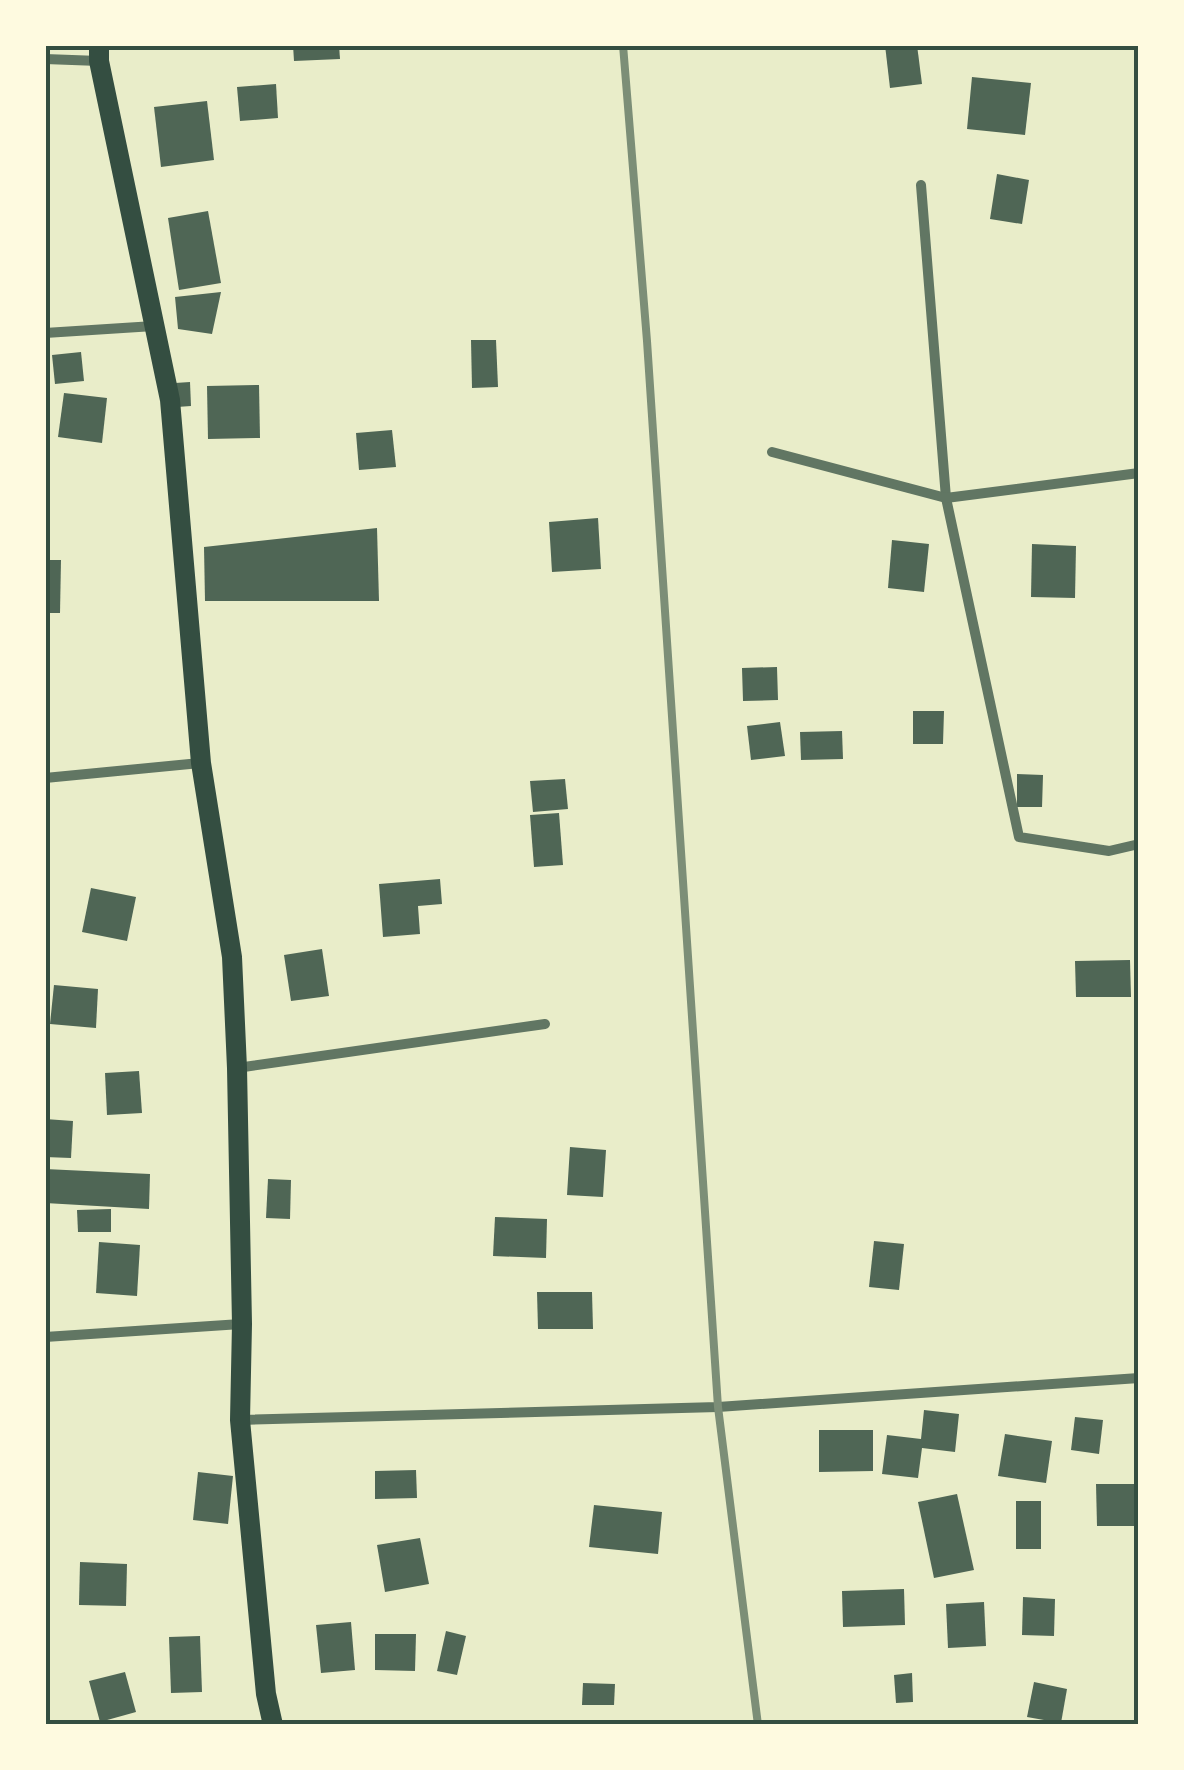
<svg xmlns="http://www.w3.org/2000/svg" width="1184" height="1770" viewBox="0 0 1184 1770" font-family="'Fira Sans Condensed',sans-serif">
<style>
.building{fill:#4f6655}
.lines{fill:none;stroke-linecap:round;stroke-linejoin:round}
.minor{stroke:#617663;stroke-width:10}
.secondary{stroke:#344e41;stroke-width:20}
.rail{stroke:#7c8e77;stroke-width:8}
.neatline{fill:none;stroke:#344e41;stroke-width:4}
</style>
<rect width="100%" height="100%" fill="#e9edc9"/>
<g class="building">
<path d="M293,45H339L340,59L294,61Z"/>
<path d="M885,45H917L922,84L890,88Z"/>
<path d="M972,77L1031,83L1025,135L967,129Z"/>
<path d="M276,84L278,118L240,121L237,87Z"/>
<path d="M207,101L214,160L161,167L154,107Z"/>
<path d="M997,174L1029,180L1022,224L990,219Z"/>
<path d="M208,211L221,283L179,290L168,218Z"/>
<path d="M221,292L212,334L178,329L175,297Z"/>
<path d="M471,340H496L498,387L472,388Z"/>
<path d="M81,352L84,381L55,384L52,355Z"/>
<path d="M190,382L191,406L177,407L175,383Z"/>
<path d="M259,385L260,438L208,439L207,386Z"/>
<path d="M64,393L107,398L102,443L58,437Z"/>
<path d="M392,430L396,467L359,470L356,433Z"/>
<path d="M598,518L601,569L552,572L549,522Z"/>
<path d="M377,528L379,601H205L204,547Z"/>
<path d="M892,540L929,544L924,592L888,588Z"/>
<path d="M1032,544L1076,546L1075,598L1031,597Z"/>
<path d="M45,560H61L60,613H45Z"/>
<path d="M777,667L778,700L743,701L742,668Z"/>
<path d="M913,711H944L943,744H913Z"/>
<path d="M780,722L785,756L751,760L747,726Z"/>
<path d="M842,731L843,759L801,760L800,732Z"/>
<path d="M1017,774L1043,775L1042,807H1017Z"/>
<path d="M565,779L568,809L533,812L530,781Z"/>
<path d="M559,813L563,865L534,867L530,815Z"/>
<path d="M440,879L442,904L418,906L420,934L383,937L379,884Z"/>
<path d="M91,888L136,897L127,941L82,932Z"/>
<path d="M322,949L329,996L291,1001L284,955Z"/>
<path d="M1130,960L1131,997H1076L1075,961Z"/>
<path d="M54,985L98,989L96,1028L50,1024Z"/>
<path d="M139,1071L142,1113L107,1115L105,1073Z"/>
<path d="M45,1119L73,1121L71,1158L45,1157Z"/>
<path d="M570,1147L606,1150L603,1197L567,1195Z"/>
<path d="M45,1169L150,1174L149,1209L45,1203Z"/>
<path d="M268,1179L291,1180L290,1219L266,1218Z"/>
<path d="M111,1209V1232H78L77,1210Z"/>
<path d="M495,1217L547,1219L546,1258L493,1256Z"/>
<path d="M874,1241L904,1244L899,1290L869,1287Z"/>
<path d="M99,1242L140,1245L137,1296L96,1293Z"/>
<path d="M537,1292H592L593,1329H538Z"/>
<path d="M924,1410L959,1414L955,1452L922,1448L918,1478L882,1474L887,1435L921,1439Z"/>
<path d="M1075,1417L1103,1420L1099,1454L1071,1450Z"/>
<path d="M819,1430H873V1471L819,1472Z"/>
<path d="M1005,1434L1052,1441L1046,1483L998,1476Z"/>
<path d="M416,1470L417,1498L375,1499V1471Z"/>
<path d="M198,1472L233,1476L228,1524L193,1520Z"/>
<path d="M1096,1484H1136V1526H1097Z"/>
<path d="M957,1494L974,1570L934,1578L918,1502Z"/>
<rect x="1016" y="1501" width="25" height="48"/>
<path d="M594,1505L662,1512L658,1554L589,1547Z"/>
<path d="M420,1538L429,1584L385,1592L377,1545Z"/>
<path d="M80,1562L127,1564L126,1606L79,1605Z"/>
<path d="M904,1589L905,1625L843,1627L842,1591Z"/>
<path d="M1023,1597L1055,1599L1054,1636L1022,1635Z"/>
<path d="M984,1602L986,1646L948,1648L946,1604Z"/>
<path d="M351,1622L355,1670L321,1673L316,1625Z"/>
<path d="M446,1631L466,1636L457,1675L437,1671Z"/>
<path d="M375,1634H416L415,1671L375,1670Z"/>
<path d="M200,1636L202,1692L171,1693L169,1637Z"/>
<path d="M125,1672L136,1712L100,1722L89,1681Z"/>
<path d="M912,1673L913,1702L896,1703L894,1675Z"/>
<path d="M1034,1682L1067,1689L1061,1723L1027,1717Z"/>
<path d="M583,1683L615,1684L614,1705H582Z"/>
</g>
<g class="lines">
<g class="minor">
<path d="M45,59L99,61"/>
<path d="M921,185L946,498L1019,837L1109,851L1139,844"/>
<path d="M45,333L154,326"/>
<path d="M772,452L946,498L1139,473"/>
<path d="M45,778L200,763"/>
<path d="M237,1068L545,1024"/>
<path d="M45,1337L241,1324"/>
<path d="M240,1420L718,1407L1139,1378"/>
</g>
<path class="secondary" d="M99,45V61L170,400L201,763L232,957L237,1068L242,1324L240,1420L266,1694L273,1725"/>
<path class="rail" d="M623,45L647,341L718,1407L758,1725"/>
</g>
<rect width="1184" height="1770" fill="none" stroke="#fefae0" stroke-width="95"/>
<rect x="48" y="48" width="1088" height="1674" class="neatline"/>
</svg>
